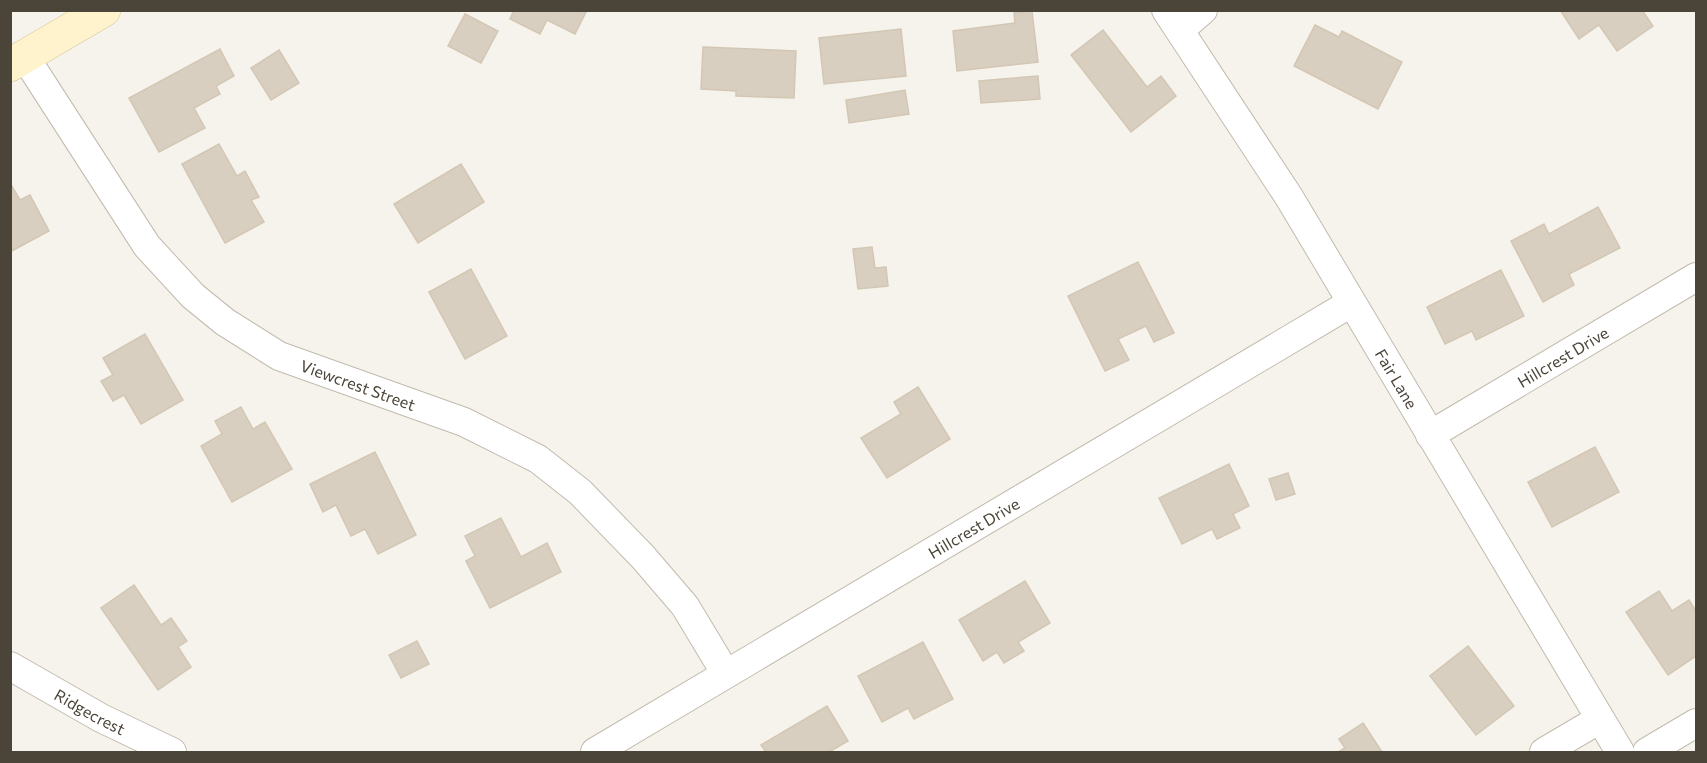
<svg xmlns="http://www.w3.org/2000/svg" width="1707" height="763" viewBox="0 0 1707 763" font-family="Commissioner,sans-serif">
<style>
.building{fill:#d8cfc1;stroke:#d3c7b4;stroke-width:1.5}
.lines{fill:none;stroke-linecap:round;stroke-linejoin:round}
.street-casing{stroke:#c2bbae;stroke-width:30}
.secondary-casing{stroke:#d6c79b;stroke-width:34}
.street{stroke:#fff;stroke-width:28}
.secondary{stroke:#fff3cd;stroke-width:33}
.labels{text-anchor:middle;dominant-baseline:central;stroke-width:4.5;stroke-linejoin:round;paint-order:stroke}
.street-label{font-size:16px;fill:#4b4439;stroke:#fff}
</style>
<rect width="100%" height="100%" fill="#f6f3ec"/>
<g class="building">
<path d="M514,10H587L575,34L547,20L540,34L510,19Z"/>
<path d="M1560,10H1642L1653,26L1617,51L1599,25L1579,39Z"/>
<path d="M1032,11L1038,62L957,71L953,31L1015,23L1014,13Z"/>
<path d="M465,14L498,31L481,63L448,46Z"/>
<path d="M1315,25L1339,37L1342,31L1402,62L1378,109L1294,66Z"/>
<path d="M901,29L906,76L824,84L819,38Z"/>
<path d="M1103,30L1147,87L1161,76L1176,96L1131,132L1071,55Z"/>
<path d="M703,47L796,51L794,98L736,96V91L701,89Z"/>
<path d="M220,49L234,76L216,86L220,94L194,108L205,128L159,152L129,98Z"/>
<path d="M279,50L299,83L271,100L251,68Z"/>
<path d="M1038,76L1040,99L981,103L979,81Z"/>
<path d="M905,90L909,114L849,123L846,100Z"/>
<path d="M219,144L237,176L245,171L259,197L251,200L264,222L225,243L182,164Z"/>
<path d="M461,164L484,202L418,243L394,204Z"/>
<path d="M10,183L20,200L30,195L49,231L10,252Z"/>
<path d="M1598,207L1620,248L1569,274L1574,285L1543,302L1511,241L1544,224L1549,234Z"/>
<path d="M872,247L875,268L886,267L888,286L858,289L853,249Z"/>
<path d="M1138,262L1174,333L1154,342L1146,326L1118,339L1129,360L1105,371L1068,296Z"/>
<path d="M471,269L507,336L465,359L429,292Z"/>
<path d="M1501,270L1524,316L1476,340L1472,331L1445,344L1427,307Z"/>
<path d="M145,334L183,400L141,424L124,395L113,401L101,381L113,375L103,358Z"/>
<path d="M918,387L950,439L887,478L861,438L901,414L894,402Z"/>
<path d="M241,407L253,429L265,422L292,469L232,502L201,446L222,434L215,421Z"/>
<path d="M1595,447L1619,492L1552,527L1528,482Z"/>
<path d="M375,452L416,535L378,554L365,529L351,536L336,505L323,512L310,484Z"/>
<path d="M1229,464L1249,506L1233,514L1240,528L1217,539L1212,529L1182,544L1159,498Z"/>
<path d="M1288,473L1295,494L1276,500L1269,479Z"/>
<path d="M501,518L521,557L547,543L561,572L490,608L466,561L475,556L465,536Z"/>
<path d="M1025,581L1050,623L1018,642L1024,651L1004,663L997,652L983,661L959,620Z"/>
<path d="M134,585L161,625L171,618L187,641L178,647L191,667L158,690L101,608Z"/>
<path d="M1659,591L1672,611L1689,600L1696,611V656L1668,675L1626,612Z"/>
<path d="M417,641L429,664L401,678L389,655Z"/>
<path d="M923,642L953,699L914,719L908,708L882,722L858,676Z"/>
<path d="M1468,646L1514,706L1476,735L1430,676Z"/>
<path d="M827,706L848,741L829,752H766L761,745Z"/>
<path d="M1363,723L1382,752H1338L1345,748L1339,739Z"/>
</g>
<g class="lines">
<g class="street-casing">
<g id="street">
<path id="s1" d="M1166,10L1289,197L1620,752"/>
<path d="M1180,30L1203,10"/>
<path id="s2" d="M25,57L147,246L193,296L225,322L279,356L464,422L538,459L580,492L643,557L685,606L726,674"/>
<path id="s3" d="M1430,435L1696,277"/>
<path id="s4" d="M10,666L101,718L172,752"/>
<path id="s5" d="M595,752L1351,303"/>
<path d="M1544,752L1600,719"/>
<path d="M1647,752L1696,723"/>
</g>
</g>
<g class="secondary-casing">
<path id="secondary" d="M10,65L104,10"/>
</g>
<use href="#street" class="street"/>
<use href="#secondary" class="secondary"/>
</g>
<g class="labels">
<g class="street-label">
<text stroke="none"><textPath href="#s3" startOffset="154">Hillcrest Drive</textPath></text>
<text stroke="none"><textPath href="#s1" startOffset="435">Fair Lane</textPath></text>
<text stroke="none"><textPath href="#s2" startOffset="482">Viewcrest Street</textPath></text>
<text stroke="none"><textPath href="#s5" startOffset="440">Hillcrest Drive</textPath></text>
<text stroke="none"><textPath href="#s4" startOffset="92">Ridgecrest</textPath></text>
</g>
</g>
<rect width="1707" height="763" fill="none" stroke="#4b4439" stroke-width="24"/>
</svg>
